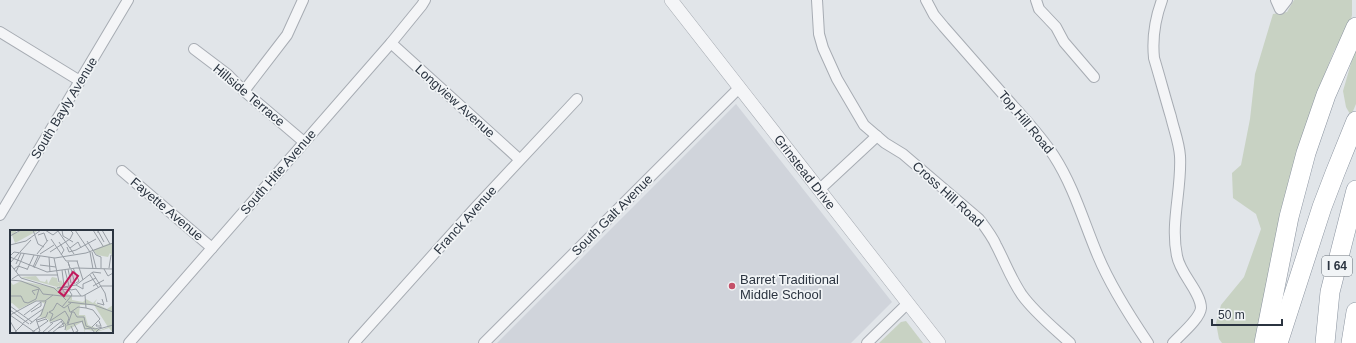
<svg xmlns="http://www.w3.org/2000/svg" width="1356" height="343" viewBox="0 0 1356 343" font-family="Arial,sans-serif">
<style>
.built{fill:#d0d4db}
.green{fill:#c8d2c3}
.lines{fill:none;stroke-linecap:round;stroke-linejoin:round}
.minor-casing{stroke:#a7acb3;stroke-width:12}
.tertiary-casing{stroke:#a7acb3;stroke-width:14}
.motorway-casing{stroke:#8a939f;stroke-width:20}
.minor{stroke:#f4f5f7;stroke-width:10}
.tertiary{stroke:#f4f5f7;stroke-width:13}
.motorway{stroke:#fff;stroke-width:19}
.poi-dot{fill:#c45069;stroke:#f1f4f6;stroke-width:1.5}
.labels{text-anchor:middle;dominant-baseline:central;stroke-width:3.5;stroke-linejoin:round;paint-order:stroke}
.shield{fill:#f1f4f6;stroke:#666e77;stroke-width:1}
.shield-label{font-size:12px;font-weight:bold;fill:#2b3440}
.street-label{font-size:13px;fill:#2b3440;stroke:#f1f4f6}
.poi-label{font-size:13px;fill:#2b3440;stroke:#f1f4f6;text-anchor:start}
.inset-road{fill:none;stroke:#989ea5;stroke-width:1}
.view{fill:#c2185b;fill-opacity:0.15;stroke:#c2185b;stroke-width:2}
.inset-edge{fill:none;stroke:#2b3440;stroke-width:2}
</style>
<rect width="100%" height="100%" fill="#e1e5e9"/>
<path class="built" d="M736,104L892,302L851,343H497Z"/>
<g class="green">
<path d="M1294,0H1352V15L1350,24L1334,51L1313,103L1289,179L1260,343H1222L1219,339L1216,323L1221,305L1244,277L1261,229L1256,214L1233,198L1232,173L1241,165L1250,119L1255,74L1273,14L1287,12Z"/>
<path d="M1356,46V104L1353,111L1350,114L1346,107L1343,91Z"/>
<path d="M906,321L923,343H879L901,322Z"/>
</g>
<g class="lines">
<g class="minor-casing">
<g id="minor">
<path d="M817,0L819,34L823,48L837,79L864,125L885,143L903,154L979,219C985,227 992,236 996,245C1005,262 1011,279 1022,295C1035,313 1054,328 1070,343"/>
<path d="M926,0L934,15L944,27C965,51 987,76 1008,100C1024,118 1041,136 1054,156C1074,187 1084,223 1098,256C1111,287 1129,315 1148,343"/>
<path d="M1036,0L1039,9L1056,27L1064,42L1094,77"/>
<path d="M1162,0C1155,19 1152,38 1154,58C1160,78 1165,97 1171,117C1174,130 1179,142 1180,156C1182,189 1170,223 1177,256C1180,274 1201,292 1201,308C1200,319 1180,335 1173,343"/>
<path d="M1276,0L1280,9L1287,0"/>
<path d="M0,32L80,81"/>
<path d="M391,43L519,159"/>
<path d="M194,49L227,74L244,91L304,142"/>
<path d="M244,91L287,35L303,0"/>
<path d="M122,171L212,248"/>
<path d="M820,189L877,136"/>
<path d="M0,215L128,0"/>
<path d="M129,343L391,43L422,5L425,0"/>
<path d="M354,343L475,208L577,99"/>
<path d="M484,343L740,87"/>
<path d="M867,343L908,303"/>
</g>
</g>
<g class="tertiary-casing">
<g id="tertiary">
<path id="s1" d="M671,0L939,343"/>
</g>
</g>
<g class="motorway-casing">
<g id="motorway">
<path d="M1264,343L1289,217L1306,153L1326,95L1356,27"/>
<path d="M1278,343L1322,207L1335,173L1356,121"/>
<path d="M1325,343L1330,292L1356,190"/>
<path d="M1351,343L1356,312"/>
</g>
</g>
<use href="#minor" class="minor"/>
<use href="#tertiary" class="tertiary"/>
<use href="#motorway" class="motorway"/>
</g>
<circle class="poi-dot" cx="732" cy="286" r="4"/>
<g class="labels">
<rect class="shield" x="1322" y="256" width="30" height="20" rx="3"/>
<g class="shield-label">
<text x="1337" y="266">I 64</text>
</g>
<g class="street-label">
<text transform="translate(249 95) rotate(40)">Hillside Terrace</text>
<text transform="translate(455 101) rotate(42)">Longview Avenue</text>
<text transform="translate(64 108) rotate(-59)">South Bayly Avenue</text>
<text transform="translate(1026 122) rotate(50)">Top Hill Road</text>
<text stroke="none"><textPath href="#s1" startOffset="218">Grinstead Drive</textPath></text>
<text transform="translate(278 172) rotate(-49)">South Hite Avenue</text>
<text transform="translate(948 194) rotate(42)">Cross Hill Road</text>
<text transform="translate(167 209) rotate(40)">Fayette Avenue</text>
<text transform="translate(612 215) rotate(-45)">South Galt Avenue</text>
<text transform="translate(465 220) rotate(-48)">Franck Avenue</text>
</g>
<g class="poi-label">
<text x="740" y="279">Barret Traditional<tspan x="740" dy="15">Middle School</tspan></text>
</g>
</g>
<g transform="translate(10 230)">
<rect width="103" height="103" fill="#e1e5e9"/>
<path d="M0,0H5L7,3L11,0H29L5,13ZM100,13L103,14V28L100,23L98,27L87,25L83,20ZM26,46L30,51L35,52L37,49L38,54L42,47L47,48L48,53L51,50L54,55L51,56L50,60L62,66V70L73,72L76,69L83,73L87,69L85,73L97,79L103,75V103L99,98L87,102L75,99V103L72,92L56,101L52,89L39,92L38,89L29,87L35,74L28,70L9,79L2,73L0,74V51L3,55L11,51L48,58L49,56L47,57L11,47ZM70,75H88H84L98,97L91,100L78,95L75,85H69Z" fill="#c8d2c3" fill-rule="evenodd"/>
<path class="inset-road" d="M23,0L28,14L34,17M35,0L43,5L48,1L64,24M52,0L53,6L63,12M65,0L80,22L83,39M83,0L93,16M92,0L100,14M88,3V1L94,12M28,5L34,3L37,11M0,6L11,0M41,9L56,31H68M77,11L86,25L91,27V38M49,12L54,20L51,25M0,15L16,11L31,0M57,17L59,22L66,20L86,9M60,18L68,12L71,18M10,22L21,10M40,22L60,9L63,3L60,0M82,22L86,38M27,24L38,10M30,24L44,15M0,26L4,22L45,28L76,23L103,13M0,27L37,42L66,38L103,39M39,27L40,42M44,28L49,52M67,31L73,50M58,32L60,38L58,32M0,33L9,23M0,34L11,48L44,58L56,70M6,34L11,23M30,35L46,37M23,37L28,26M24,38L30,26M63,38L69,51L66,53M99,38L101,25M4,39L8,36L17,39M58,39L61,53M61,39L65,54M94,39L98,46L103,43M17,40L24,25M52,40L54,56M55,40L59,56M6,42L14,24M82,42L95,63L97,72M80,45L88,57M2,49L8,45H48M0,50L11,51L29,58L33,64L52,66H73L91,56H103M66,55L73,59V54L86,48M83,56L94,50M57,57L61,60L66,59L71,66M47,58L66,55L83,42L91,43M51,59L59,60L62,65L52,77M56,64L51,58L57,57M75,65L76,78L83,80L90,89L82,97M0,66H11L14,72L18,73L26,69L29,59L22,61L25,65M58,72L84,75L103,82M87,73L94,75L92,69M0,76L22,92M58,76L60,82H64L67,87H74L76,96L85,99L92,97M0,80L19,94M21,82L31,76V72M61,82L68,77L76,78M0,85L26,71H35L43,65M0,85L26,103M14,85L31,72M26,89L30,101L27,103M27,90L36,87L38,82M0,91L7,103M72,91L75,99L81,98L85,103L89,99M27,92L36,89L38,91M13,93L33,79M40,93L51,89L56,95L55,100M20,94L31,85L36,71M57,94L59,88L55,81L40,91L43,84L39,82L43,80L47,73L54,78L61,73M58,94L62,82M87,94L86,96H91L89,91M57,95L73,91M61,96L64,103L68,101L64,94M48,98L54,96L51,91M89,99L103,95M4,103L13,94M21,103L38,91M32,103L43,93M37,103L53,90M42,103L54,93"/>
<path class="view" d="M63,42L68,46L54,66L49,62Z"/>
<rect width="103" height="103" class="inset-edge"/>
</g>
<path d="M1212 319v6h70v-6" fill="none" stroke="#2b3440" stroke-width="2"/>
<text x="1218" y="319" font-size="12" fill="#2b3440" stroke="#f1f4f6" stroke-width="3" paint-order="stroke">50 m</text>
</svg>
